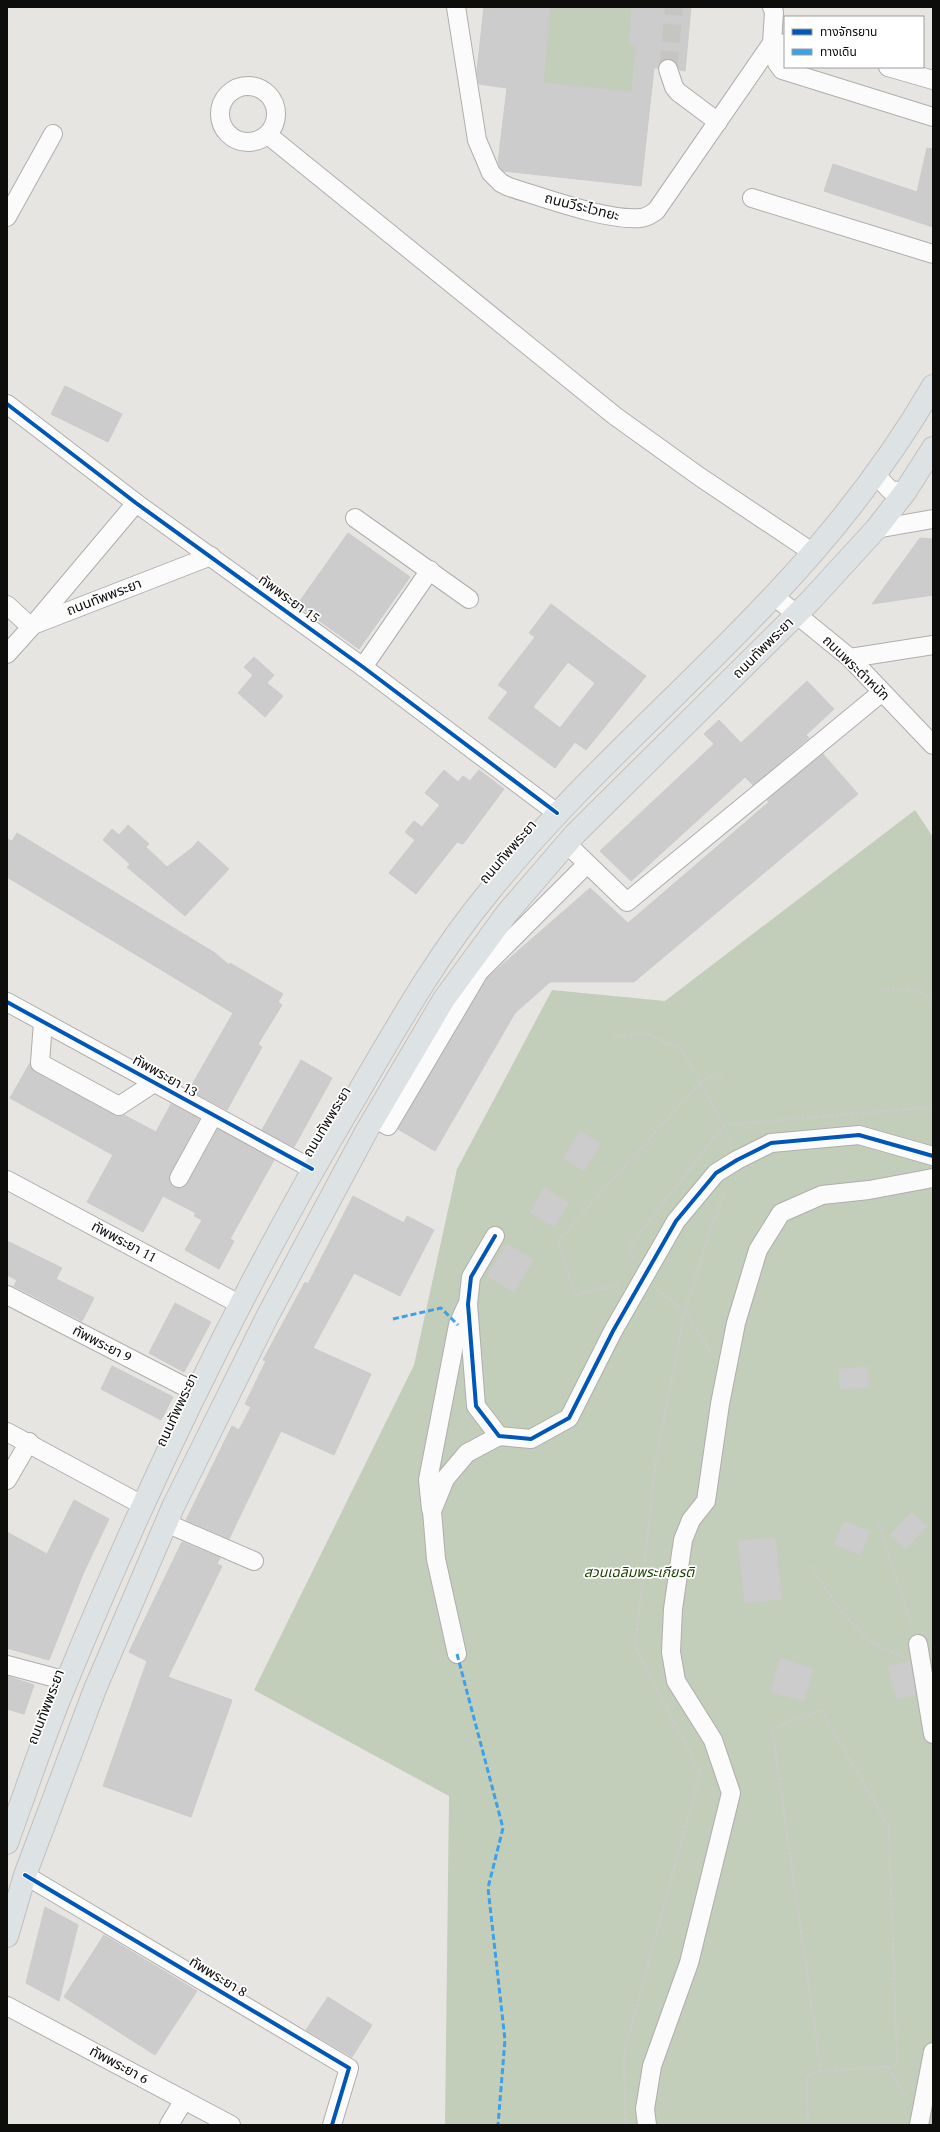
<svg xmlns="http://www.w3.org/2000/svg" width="940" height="2132" viewBox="0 0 940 2132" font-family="Spectral,'Noto Sans Thai',serif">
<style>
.green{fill:#c2ceba}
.building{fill:#cdcccc;stroke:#cccbca;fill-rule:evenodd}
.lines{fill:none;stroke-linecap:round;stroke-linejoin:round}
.minor-tunnel{stroke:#c6c5c2;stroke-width:18;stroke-dasharray:18 9;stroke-linecap:butt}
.minor-casing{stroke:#afaeac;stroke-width:20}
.major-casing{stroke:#c1c0bf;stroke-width:24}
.path{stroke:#cbcbca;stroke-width:2.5;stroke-dasharray:3 2;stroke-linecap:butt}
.minor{stroke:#fbfbfb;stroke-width:18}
.major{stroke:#dde3e5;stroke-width:22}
.quiet{stroke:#3ca1e9;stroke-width:3;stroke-dasharray:6 3;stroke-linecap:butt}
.cycleway-casing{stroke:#fff;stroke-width:6}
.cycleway{stroke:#0057b8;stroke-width:4}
.labels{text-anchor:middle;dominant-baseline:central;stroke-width:3.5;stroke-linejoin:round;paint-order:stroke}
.street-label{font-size:14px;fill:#0d0d0b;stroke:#fff}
.park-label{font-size:14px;font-style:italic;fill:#1d4203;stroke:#fff}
</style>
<rect width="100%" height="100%" fill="#e7e5e2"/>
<g class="green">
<path d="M550,7H632L629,44H636L631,101L543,83Z"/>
<path d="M915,810L933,837V2125H445L449,1796L254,1690L414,1365L457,1169L552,990L665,1001Z"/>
</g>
<g class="building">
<path d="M484,7H550L543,83L632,92L636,44H629L632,7H691L685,71L680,70L675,61L670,59H664L660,62L658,68H654L641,186L503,171L500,167L498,163L507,88L479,84L477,71Z"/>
<path d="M927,148L933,149V227L824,191L833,164L917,192Z"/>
<path d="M65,386L122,414L108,442L51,414Z"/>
<path d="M348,533L410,577L359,649L297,605Z"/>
<path d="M920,538L933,539V595L872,604Z"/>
<path d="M551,604L646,676L586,750L575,742L555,768L488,718L508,692L498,685L535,637L529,633ZM568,662L595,683L560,728L533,707Z"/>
<path d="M254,657L274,675L267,683L283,696L265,717L238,693L253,675L244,667Z"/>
<path d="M807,681L834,709L806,735L809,738L753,785L745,777L631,881L600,851L714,744L704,734L719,720L741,743Z"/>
<path d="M823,754L858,794L634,982H550L515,1013L435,1151L398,1129L487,978L590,888L628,923L769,802L767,800Z"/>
<path d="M444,770L458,782L463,776L470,781L479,770L504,789L463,844L457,842L416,894L389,873L415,840L405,832L414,821L422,827L440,805L425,793Z"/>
<path d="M128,825L149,844L146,847L167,867L192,848L198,841L229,869L185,916L127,867L130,864L103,840L112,829L119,835Z"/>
<path d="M17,833L215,953L229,965L230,963L283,994L278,1002L282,1005L258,1044L262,1047L227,1110L189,1090L233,1013L7,877V839L12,841Z"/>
<path d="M301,1060L332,1078L294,1147L262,1130Z"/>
<path d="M30,1063L35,1072L114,1115H124L156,1132L171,1104L199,1119L170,1173V1183L174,1187L180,1188L188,1183L218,1129L274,1160L230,1239L234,1241L219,1269L185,1250L202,1220L194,1216L196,1213L163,1196L143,1232L87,1202L113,1155L10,1098Z"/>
<path d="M580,1131L601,1144L584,1171L563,1158Z"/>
<path d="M544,1187L569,1203L554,1227L530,1212Z"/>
<path d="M353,1196L404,1223L407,1216L434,1230L400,1296L354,1273L313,1348L371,1374L334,1455L281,1431L229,1539L186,1520L232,1426L239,1430L251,1407L245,1404L266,1361L263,1360L305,1282L308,1284Z"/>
<path d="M7,1241L62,1268L56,1279L94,1298L82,1321L14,1286L17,1280L7,1275Z"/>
<path d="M507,1244L533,1260L514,1292L487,1276Z"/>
<path d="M175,1303L211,1322L184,1372L149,1353Z"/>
<path d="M112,1366L173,1397L161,1420L101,1389Z"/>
<path d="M868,1367L869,1387L840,1389L839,1369Z"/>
<path d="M74,1500L109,1519L83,1574L49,1660L7,1648V1532L47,1554Z"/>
<path d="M911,1512L927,1526L905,1549L890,1535Z"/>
<path d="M844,1521L870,1532L860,1555L834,1544Z"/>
<path d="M775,1538L782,1599L745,1603L738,1541Z"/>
<path d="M182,1542L220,1558L217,1564L222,1566L168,1677L232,1700L191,1817L103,1786L147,1661L129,1652Z"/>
<path d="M780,1658L813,1669L804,1701L771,1692Z"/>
<path d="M910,1661L916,1695L896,1699L888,1666Z"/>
<path d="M7,1676L34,1685L24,1714L7,1709Z"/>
<path d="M45,1907L78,1925L59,2001L26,1983Z"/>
<path d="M104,1935L197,1991L155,2055L64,1997Z"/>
<path d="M328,1997L372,2025L352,2057L306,2030Z"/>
</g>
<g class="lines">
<path class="minor-tunnel" d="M668,69L674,7"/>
<g class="minor-casing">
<g id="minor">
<path d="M456,7L477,140L491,173L501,183L509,187C542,197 607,221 640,218C647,218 651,214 656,211L772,43L774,12L772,7"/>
<path d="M785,43L781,46L777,63L782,70L933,117"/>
<path d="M888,67L933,80"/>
<path d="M668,69L674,87L678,92L718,122"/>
<circle cx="248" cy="114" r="28"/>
<path d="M268,135L615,416L700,477L812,552"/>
<path d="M752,198L933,254"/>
<path d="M7,217L53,134"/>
<path d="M7,404L136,503L363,667L557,813"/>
<path d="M876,475L890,490L905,492"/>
<path d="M355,518L469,599"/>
<path d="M876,529L933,519"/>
<path d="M774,596L850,658L933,745"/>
<path d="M7,605L31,627"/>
<path d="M35,623L136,503"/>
<path d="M7,654L33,625L211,556"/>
<path d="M850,658L933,645"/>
<path d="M363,667L430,570"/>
<path d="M567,844L627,902L882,692"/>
<path d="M7,1002L312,1169"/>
<path d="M43,1022L40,1063L119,1106L154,1083"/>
<path d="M374,1118L388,1126L479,972L587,864"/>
<path d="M179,1178L213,1116"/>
<path d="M7,1180L241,1305"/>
<path d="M495,1236L471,1277L468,1304L476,1406L499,1436L531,1439L569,1418L613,1331L676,1221L716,1173L737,1160L771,1143L859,1135L933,1156"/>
<path d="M7,1295L197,1393"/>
<path d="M7,1432L144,1506"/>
<path d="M7,1480L29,1442"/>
<path d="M431,1509L428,1480L458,1325L466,1307"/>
<path d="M166,1523L254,1561"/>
<path d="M918,1644L933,1734"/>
<path d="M457,1654L436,1559L432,1511L445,1479L467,1453L499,1436"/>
<path d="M7,1665L67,1681"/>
<path d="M25,1875L349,2068L332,2125"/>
<path d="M7,2006L231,2125"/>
<path d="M169,2125L184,2100"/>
<path d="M647,2125L645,2109L652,2066L689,1963L731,1793L713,1740L676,1681L671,1652L673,1609L683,1540L691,1520L706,1501L720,1404L736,1323L758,1250L781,1213L822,1195L869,1190L933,1178"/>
<path d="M919,2125L933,2052"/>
</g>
</g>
<g class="major-casing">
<g id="major">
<path d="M7,1843C27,1788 45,1732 68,1678C149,1482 242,1288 351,1105C394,1032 435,957 489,892C572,789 672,703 762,608C827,541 886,467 933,386"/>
<path d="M7,1936L25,1875L95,1689L173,1507L267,1317L367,1130L444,999L507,913L575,834L811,600L876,529L905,492L933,448"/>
</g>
</g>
<g class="path">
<path d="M882,991L917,990L933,1001"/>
<path d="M614,1037L646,1033L682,1050L724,1125L731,1144"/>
<path d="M634,1259L629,1247L724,1125L933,1107"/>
<path d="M618,1285L575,1295L558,1241L700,1082L725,1071"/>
<path d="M657,1290L685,1311L711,1353"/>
<path d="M878,1522L912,1627"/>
<path d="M810,1566L841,1611L869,1641L903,1657"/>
<path d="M888,2067L897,2066L889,1827L821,1710L772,1729L821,2071L888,2067L906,2097"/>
<path d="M625,2125L624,2053L700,1773L635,1646L656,1460L685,1311L709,1235L724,1194"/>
<path d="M808,2125L807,2076L821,2071"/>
</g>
<use href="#minor" class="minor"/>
<use href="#major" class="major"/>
<g class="quiet">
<path d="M393,1319L441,1308L458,1325"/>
<path d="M457,1654L503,1828L488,1888L505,2040L498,2125"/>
</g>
<g class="cycleway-casing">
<g id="cycleway">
<path d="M7,404L136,503L363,667L557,813"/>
<path d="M7,1002L312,1169"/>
<path d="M495,1236L471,1277L468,1304L476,1406L499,1436L531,1439L569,1418L613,1331L676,1221L716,1173L737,1160L771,1143L859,1135L933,1156"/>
<path d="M25,1875L349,2068L332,2125"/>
</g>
</g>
<use href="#cycleway" class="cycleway"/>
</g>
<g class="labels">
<g class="street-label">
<text transform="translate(582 207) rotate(14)">ถนนวีระไวทยะ</text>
<text transform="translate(104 597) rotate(-21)">ถนนทัพพระยา</text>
<text transform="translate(289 599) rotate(36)">ทัพพระยา 15</text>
<text transform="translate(763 648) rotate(-45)">ถนนทัพพระยา</text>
<text transform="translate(856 668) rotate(44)">ถนนพระตำหนัก</text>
<text transform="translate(508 852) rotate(-49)">ถนนทัพพระยา</text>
<text transform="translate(165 1076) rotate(29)">ทัพพระยา 13</text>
<text transform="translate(327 1122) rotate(-59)">ถนนทัพพระยา</text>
<text transform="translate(124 1242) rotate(28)">ทัพพระยา 11</text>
<text transform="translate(102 1344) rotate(27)">ทัพพระยา 9</text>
<text transform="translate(177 1410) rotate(-65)">ถนนทัพพระยา</text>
<text transform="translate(46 1707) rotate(-69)">ถนนทัพพระยา</text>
<text transform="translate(218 1977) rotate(31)">ทัพพระยา 8</text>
<text transform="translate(119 2065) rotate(28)">ทัพพระยา 6</text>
</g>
<g class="park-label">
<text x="639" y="1572">สวนเฉลิมพระเกียรติ</text>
</g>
</g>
<rect width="940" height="2132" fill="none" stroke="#0d0d0b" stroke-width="16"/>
<rect x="784" y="16" width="140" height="52" fill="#ffffff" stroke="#9e9e9d"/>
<rect x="792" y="29" width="20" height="6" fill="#0057b8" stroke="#9e9e9d"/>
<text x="820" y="36" font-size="12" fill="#0d0d0b">ทางจักรยาน</text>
<rect x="792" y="49" width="20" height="6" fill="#3ca1e9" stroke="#9e9e9d"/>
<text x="820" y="56" font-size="12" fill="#0d0d0b">ทางเดิน</text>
</svg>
